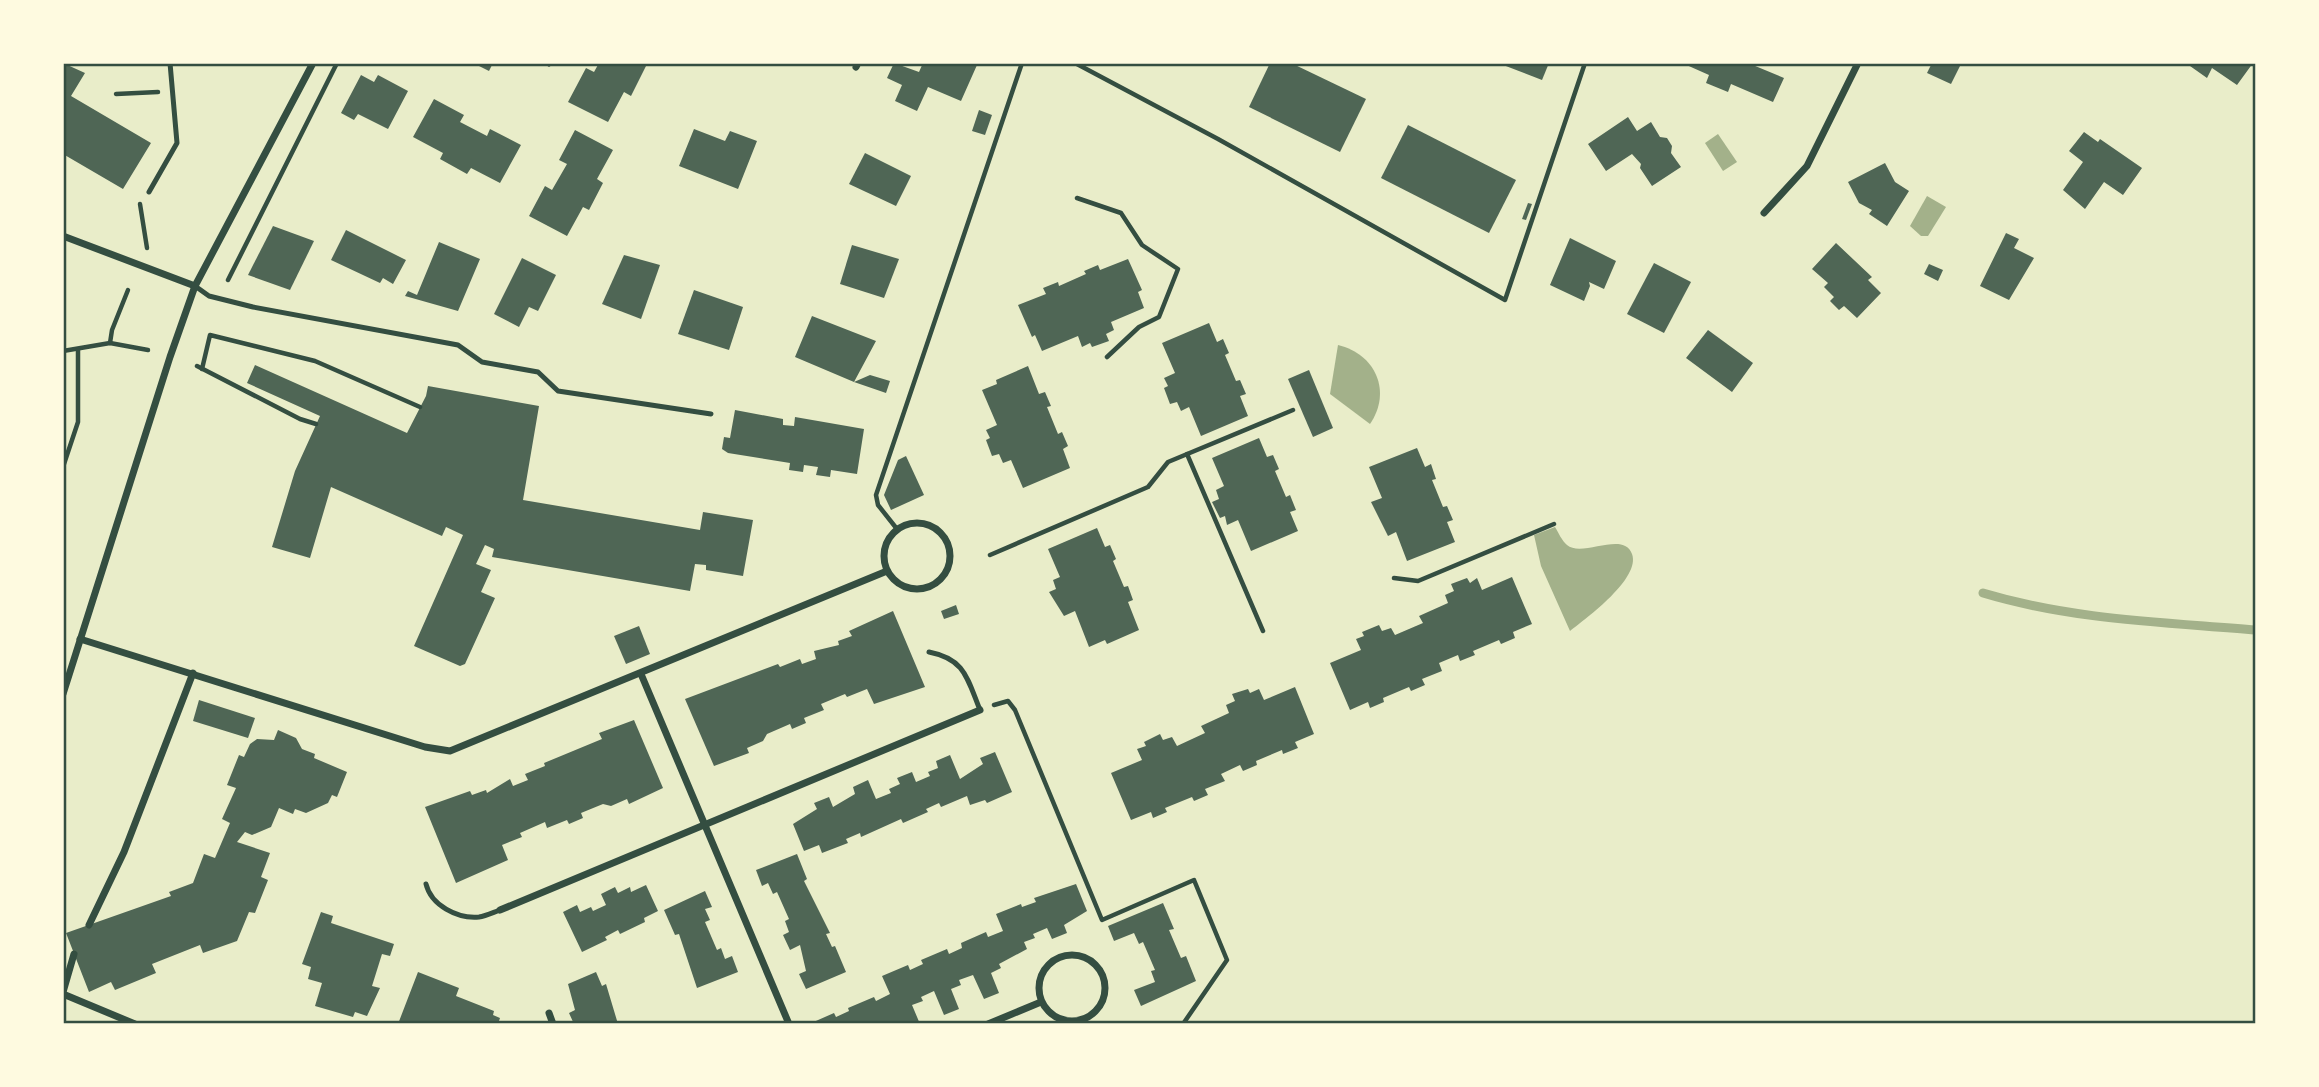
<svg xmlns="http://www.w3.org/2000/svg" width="2319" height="1087" viewBox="0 0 2319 1087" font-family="'DejaVu Sans',sans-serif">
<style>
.water{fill:#a3b18a}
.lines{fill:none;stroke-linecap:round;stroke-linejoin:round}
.stream{stroke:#a3b18a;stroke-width:9}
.building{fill:#4f6655}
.path{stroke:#344e41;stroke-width:4.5}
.service{stroke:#344e41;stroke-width:5}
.minor{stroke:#344e41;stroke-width:7}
.neatline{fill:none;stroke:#344e41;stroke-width:2.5}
</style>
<rect width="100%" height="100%" fill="#e9edc9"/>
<g class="water">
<path d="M1718,134L1737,162L1723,171L1705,143Z"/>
<path d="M1927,196L1946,207L1928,236H1921L1910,226Z"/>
<path d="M1338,345C1376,354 1392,392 1370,424L1330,394Z"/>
<path d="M1555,527C1558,532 1562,541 1567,545C1582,558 1624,530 1632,554C1641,578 1587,618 1570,631L1541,566L1534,535Z"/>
</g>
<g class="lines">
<path class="stream" d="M1983,593C2073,620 2163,622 2256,630"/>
</g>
<g class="building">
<path d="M63,63L85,73L71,96L151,143L123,189L63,154Z"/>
<path d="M473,63H493L489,71Z"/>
<path d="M599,63H641L646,66L631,96L624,92L608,122L568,102L586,68L594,72Z"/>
<path d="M894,63L919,72L923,63L977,65L961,101L928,87L917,111L895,101L902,85L887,78Z"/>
<path d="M1270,63H1291L1366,99L1340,152L1249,107Z"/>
<path d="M1498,63H1549L1542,80Z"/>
<path d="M1682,63H1748L1784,78L1773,102L1731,84L1728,92L1706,83L1709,75Z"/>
<path d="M1932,63H1959L1961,64L1951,84L1927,73Z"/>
<path d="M2191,63H2253L2237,85L2212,68L2207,78L2190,66Z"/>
<path d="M361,75L374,82L378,75L408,91L388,129L358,114L354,120L341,113Z"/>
<path d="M434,99L464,115L460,122L487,136L490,129L521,145L500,183L471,168L467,174L440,159L443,153L413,137Z"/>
<path d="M979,110L992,115L985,135L972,131Z"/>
<path d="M1628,117L1637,131L1651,122L1660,137L1667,138L1672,146L1671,153L1681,167L1652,186L1640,168L1641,164L1632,154L1606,171L1588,144Z"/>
<path d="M1408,125L1516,180L1489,233L1381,178Z"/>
<path d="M694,129L725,141L730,131L757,141L738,189L679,166Z"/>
<path d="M575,130L613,150L597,179L603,183L589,210L583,207L567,236L529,216L545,186L552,190L567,164L559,160Z"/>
<path d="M2084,132L2098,142L2100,139L2142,168L2123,195L2104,182L2085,209L2063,190L2083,162L2069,151Z"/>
<path d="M865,153L911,176L896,206L849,184Z"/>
<path d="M1885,163L1895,182L1909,191L1887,226L1869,214L1872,210L1859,203L1848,182Z"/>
<path d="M1528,203L1532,204L1526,220L1522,219Z"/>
<path d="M273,226L314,241L290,290L248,275Z"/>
<path d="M346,230L406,260L393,284L383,278L380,283L331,260Z"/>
<path d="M2006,233L2019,239L2014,248L2034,258L2009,300L1980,286Z"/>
<path d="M1570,238L1616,261L1604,289L1589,282L1590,286L1584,301L1550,285Z"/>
<path d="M439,242L480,259L458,311L405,296L408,291L417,295Z"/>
<path d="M1836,243L1872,277L1868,280L1881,293L1857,318L1844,306L1839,310L1830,301L1834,297L1824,287L1828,283L1812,269Z"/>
<path d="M852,245L899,259L884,298L840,284Z"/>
<path d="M624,255L660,265L641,319L602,304Z"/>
<path d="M522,258L556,275L538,311L529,307L519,327L494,314Z"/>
<path d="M1128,259L1142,290L1138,292L1144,308L1111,322L1114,330L1106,334L1109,341L1092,347L1090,343L1082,347L1078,336L1042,351L1035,335L1032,337L1018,305L1046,294L1043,288L1058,282L1059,286L1086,274L1084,271L1098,265L1100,270Z"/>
<path d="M1654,263L1691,282L1664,333L1627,314Z"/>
<path d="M1929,264L1943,270L1938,281L1924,274Z"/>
<path d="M694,290L743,307L729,350L678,334Z"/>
<path d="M812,316L876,341L854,382L870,375L890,381L886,393L854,382L795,357Z"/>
<path d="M1209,323L1217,342L1223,339L1229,353L1225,355L1236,381L1240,380L1246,394L1240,396L1248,416L1201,436L1189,407L1181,411L1177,402L1170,404L1164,388L1168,386L1164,378L1175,373L1162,343Z"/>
<path d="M1708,330L1753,363L1732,392L1686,358Z"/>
<path d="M255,365L407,433L426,396L428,386L539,406L523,500L700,530L703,512L753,520L743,576L706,570V565L695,564L690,591L492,557L494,549L485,545L476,564L491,570L481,592L495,598L465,664L460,666L414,646L463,535L446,527L442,536L331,487L310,558L272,547L295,471L320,416L247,383Z"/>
<path d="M1028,366L1039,394L1045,392L1051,406L1047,407L1058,434L1062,432L1068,446L1063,449L1070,468L1023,488L1011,460L1003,463L999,454L992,456L986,440L990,438L986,430L997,425L982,390L997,384L996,380Z"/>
<path d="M1309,370L1333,428L1313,437L1288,379Z"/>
<path d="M735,410L783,419V425L794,426L795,417L864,429L857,474L831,470L830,477L816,475L818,467L804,465L803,472L789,470L790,463L728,453L722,449L724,437L730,438Z"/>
<path d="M1259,438L1267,457L1273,455L1279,469L1275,471L1286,497L1290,495L1296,510L1290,512L1298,531L1251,551L1238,520L1227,525L1225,516L1220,518L1212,502L1219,499L1216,490L1224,486L1212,458Z"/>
<path d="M1417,448L1425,467L1431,464L1436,479L1432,480L1443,507L1447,506L1453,520L1447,522L1455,542L1407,561L1396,532L1388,536L1371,502L1382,498L1369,467Z"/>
<path d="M906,456L924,495L891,510L884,495L898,460Z"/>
<path d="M1097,528L1105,547L1110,545L1116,559L1113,561L1124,587L1128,586L1133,600L1128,602L1139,630L1107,644L1105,640L1089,647L1075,611L1064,616L1049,592L1056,589L1053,580L1060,577L1048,549Z"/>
<path d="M1512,577L1532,624L1513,632L1515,638L1501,644L1499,640L1473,651L1475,655L1460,661L1458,655L1439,663L1442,671L1422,679L1425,685L1411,691L1409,687L1383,698L1384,702L1370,708L1368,702L1350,710L1330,663L1361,650L1356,639L1364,636L1362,632L1379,625L1382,631L1391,628L1395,635L1423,623L1419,616L1448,603L1445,595L1454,591L1451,584L1467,578L1470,583L1477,578L1482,590Z"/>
<path d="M956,605L959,614L944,619L941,611Z"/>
<path d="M893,611L925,687L874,704L867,689L847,697L845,694L821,704L824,710L804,718L806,723L792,729L790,724L767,734L763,741L747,748L749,753L714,766L685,699L778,664L780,667L800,659L802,664L816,659L814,651L839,645L838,641L852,636L849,631Z"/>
<path d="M639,626L650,654L626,664L614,636Z"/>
<path d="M1295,687L1314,734L1295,742L1298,748L1283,754L1282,750L1256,761L1257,765L1243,771L1240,765L1221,774L1225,781L1205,789L1208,795L1194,801L1192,797L1165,808L1167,812L1153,818L1151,812L1131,820L1111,773L1142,760L1137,749L1146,746L1144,742L1160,734L1163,740L1172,737L1177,746L1205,733L1201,726L1229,713L1226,705L1235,701L1232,694L1248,689L1250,693L1259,689L1264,700Z"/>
<path d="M199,700L255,718L248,738L193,721Z"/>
<path d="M634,720L663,788L629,804L627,799L611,806L603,804L581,813L583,818L569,824L567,820L547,828L545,822L520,833L522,837L502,845L508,860L456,883L425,807L470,791L472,795L486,790L487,793L510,779L513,786L528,780L525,774L545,766L544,763L602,739L599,733Z"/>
<path d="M278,730L296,738L302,749L315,754L314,758L347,772L337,797L332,795L328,803L306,813L295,809L293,814L279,808L271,827L252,835L245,832L237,842L270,853L261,877L268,880L255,913L249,912L237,941L203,953L200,945L152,964L156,973L115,990L111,982L89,992L66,933L171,896L169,892L193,883L204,854L215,858L230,823L222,819L236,788L227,785L239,755L244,757L250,744L257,739L274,740Z"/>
<path d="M995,752L1012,792L987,803L985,800L970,805L967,796L941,807L939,803L926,809L928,812L903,823L901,819L861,837L860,833L846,839L848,843L822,853L819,845L804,851L793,824L817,809L814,803L829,797L833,807L855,794L853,787L868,780L876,799L891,793L889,789L900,784L897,778L912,772L916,782L930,776L928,772L938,768L936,761L950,755L960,779L983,764L980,758Z"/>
<path d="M797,854L807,879L804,881L830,933L826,934L832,947L835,946L846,972L806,989L799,974L806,971L800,945L790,950L783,935L789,932L785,921L789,919L777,892L773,894L768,883L762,886L756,870Z"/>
<path d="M1076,884L1087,911L1064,925L1067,933L1052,939L1047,928L1033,934L1035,938L1024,942L1027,949L999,964L1001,968L991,973L999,993L984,999L973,975L959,980L961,985L951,989L959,1009L944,1015L934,991L921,997L923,1001L912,1005L920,1024H902L901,1021L894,1024H809L834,1013L836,1017L849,1011L848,1008L874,997L876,1001L890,994L882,976L908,965L910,970L923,964L921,960L947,949L949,954L962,948L961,943L986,932L988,937L1003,931L996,914L1021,904L1022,907L1036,902L1034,898Z"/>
<path d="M646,885L658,911L644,918L645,922L620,934L618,930L605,937L607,940L582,952L563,912L577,905L580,912L591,907L593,911L606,905L601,894L615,887L618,893L630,887L631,892Z"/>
<path d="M705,891L712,907L705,909L710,920L705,922L717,950L721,948L725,959L732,956L738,972L697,988L679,934L675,935L664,910Z"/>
<path d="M1163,903L1174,929L1169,930L1181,958L1186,956L1196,981L1141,1006L1134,990L1155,982L1151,971L1155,970L1143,942L1139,944L1134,933L1114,941L1108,926Z"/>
<path d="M321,912L333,916L331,923L394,944L390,956L382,954L372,986L380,988L367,1016L355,1012L353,1017L315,1006L322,983L308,979L311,967L302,964Z"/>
<path d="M418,972L459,988L456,996L494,1011L493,1015L500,1018L498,1024H398Z"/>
<path d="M596,972L602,986L606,984L618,1024H574L569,1013L575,1010L568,984Z"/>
</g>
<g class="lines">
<g class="path">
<path d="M1075,63L1218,139L1505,300L1585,63"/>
<path d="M116,94L158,92"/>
<path d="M1077,198L1121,213L1142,245L1178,269L1159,317L1139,327L1107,357"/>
<path d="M140,204L147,248"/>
<path d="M228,280L337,63"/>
<path d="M110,343L112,330L128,290"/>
<path d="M63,351L110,343L148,350"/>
<path d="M197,366L300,419L316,424"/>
<path d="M202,369L210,335L315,361L420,407"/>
<path d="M1187,454L1263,631"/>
<path d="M63,467L78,422V350"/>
<path d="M897,529L878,505L876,495L1022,63"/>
<path d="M990,555L1148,487L1168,462L1293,410"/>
<path d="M1394,578L1418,581L1554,524"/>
<path d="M994,705L1008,701L1015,710L1102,920L1194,880L1227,960L1183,1024"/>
</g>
<g class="service">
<path d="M549,64L550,63"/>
<path d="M149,192L177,143L170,63"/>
<path d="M195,286L209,296L253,307L458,345L482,362L538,372L558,391L711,414"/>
<path d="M929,652C965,659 967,678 980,710"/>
<path d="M426,884C431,905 457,919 479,917C486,916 494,912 500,910"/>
</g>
<g class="minor">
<path d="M856,67L858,63"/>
<path d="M1764,213L1807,166L1858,63"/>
<path d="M63,236L195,286"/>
<circle cx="917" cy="556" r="33"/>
<path d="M80,639L425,747L450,751L887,571"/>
<path d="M641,674L789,1024"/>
<path d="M63,694L170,357L195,286L313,63"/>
<path d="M500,910L980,710"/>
<path d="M89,925L124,852L193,673"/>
<circle cx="1072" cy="988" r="33"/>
<path d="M63,992L74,954"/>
<path d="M63,994L135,1024"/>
<path d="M549,1013L553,1024"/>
<path d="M988,1024L1041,1002"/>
</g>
</g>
<rect width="2319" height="1087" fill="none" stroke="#fefae0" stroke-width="130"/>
<rect x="65" y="65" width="2189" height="957" class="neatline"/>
</svg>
